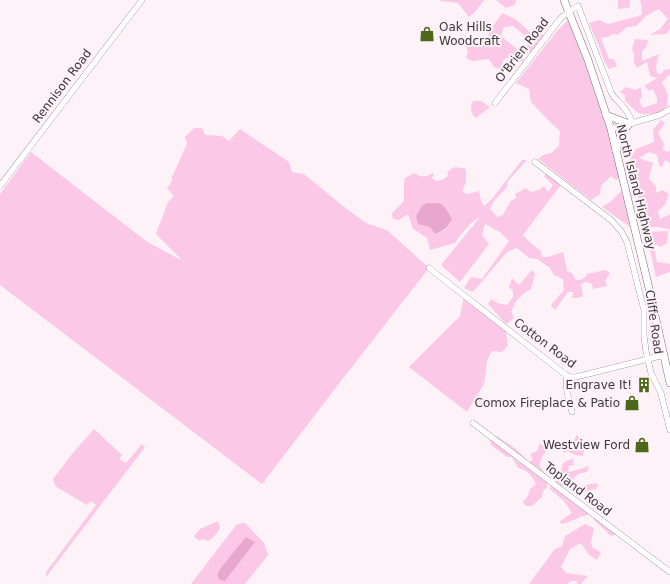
<svg xmlns="http://www.w3.org/2000/svg" width="670" height="584" viewBox="0 0 670 584" font-family="'DejaVu Sans',sans-serif">
<style>
.green{fill:#fcc8e7;fill-rule:evenodd}
.water{fill:#e7a7ce}
.lines{fill:none;stroke-linecap:round;stroke-linejoin:round}
.minor-casing{stroke:#796f75;stroke-width:6}
.major-casing{stroke:#796f75;stroke-width:8}
.minor{stroke:#fff;stroke-width:5.5}
.major{stroke:#fff;stroke-width:7}
.labels{text-anchor:middle;dominant-baseline:central;stroke-width:4;stroke-linejoin:round;paint-order:stroke}
.poi-label{font-size:12px;fill:#3e393c;stroke:#fdf2f8;text-anchor:end}
.street-label{font-size:12px;fill:#3e393c;stroke:#fdf2f8}
</style>
<rect width="100%" height="100%" fill="#fdf2f8"/>
<g class="green">
<path d="M440,0H484L475,12L469,17L458,3L441,1Z"/>
<path d="M496,0H516L515,5L506,8Z"/>
<path d="M618,0H630L629,8L618,9Z"/>
<path d="M640,0H670V28L667,34L650,35L660,29L668,19L659,9L646,16L636,26L627,27L618,35L613,34L608,37L601,38L609,59H614L617,66L609,69L604,61L600,49L589,23L599,20L608,24L642,15L641,4Z"/>
<path d="M502,13C518,19 525,27 536,39L541,34L545,36L531,53L526,49L529,39L513,26L504,27L501,36L518,50L524,59L523,61L517,62L514,58L509,57L503,60L502,70L494,67L489,59L472,61L466,58L468,52L465,42H472L481,47L485,42L493,26Z"/>
<path d="M568,20L590,76L609,135L620,178L616,180L611,176L601,186L600,194L591,200L538,159L543,155L551,153L559,146L560,131L552,124L531,102L529,89L516,83L557,31Z"/>
<path d="M635,39L648,40L647,46L642,51V61L659,54L656,66L657,73L661,74L664,70L670,69V74L662,82L668,95L667,106L659,113L645,114L638,113L625,101V95L620,92L626,87L636,90L641,87L642,98L639,100L643,108L657,103V98L653,89L649,91L644,86L657,78L650,76L647,62L637,68L634,63V54L632,49Z"/>
<path d="M473,101H481L490,107L476,118C470,112 470,109 473,101Z"/>
<path d="M661,120L665,123L658,133L664,144L663,150L668,152L670,150V163L665,160L662,167L659,165L657,155L649,152L639,158L653,163L649,179L656,186V193L662,190L669,194L665,205L658,211L660,219L670,214V231L669,229L657,227L645,228L629,161L636,149L654,142L653,130Z"/>
<path d="M194,128H202L205,135L222,136L229,141L240,129L289,162L292,172L304,174L343,206L366,223L387,230L429,268L341,381L262,484L0,285V194L31,152L146,241L183,261L156,234L168,202L174,196L167,188L172,181V177L187,144L185,137Z"/>
<path d="M522,160H527L508,181L507,187L494,201L490,209L497,217L503,215L510,202L516,198L515,194L526,188L530,192L539,190L544,186L548,192L553,185L544,176L548,172L558,180L560,186L547,203L523,235L533,245L541,251L542,257H548L563,252L567,271L572,273L576,280C582,280 584,279 587,274L606,270L610,273L605,281L607,286L593,289L592,284L586,282L581,284L583,296L577,298H572L573,292H568L555,310L551,305L564,290L563,279L554,275L550,268L537,259L529,258L517,248L507,252L473,292L464,288L471,277L482,279L509,241L500,232L485,224L482,235L489,244L460,282L441,265L480,217C469,223 462,233 455,243L430,250L427,238L413,229L408,214L399,220L393,219L392,213L404,201V184L405,178L414,173C422,178 425,177 433,173L434,174L432,178L436,181L442,180L448,176L447,173C453,165 457,167 466,169V182L462,191L467,194L479,191L481,201L484,206L492,199ZM438,203L450,224L444,231L435,234L430,227L422,207C427,203 432,204 438,203Z"/>
<path d="M621,191L626,205L630,227L602,207L610,202Z"/>
<path d="M668,231L667,243L660,247L656,244L654,248L657,262L670,264V272L656,277L646,232Z"/>
<path d="M532,270L535,274L531,289C520,295 516,300 511,312L514,318L506,324L488,304L491,299L497,303L507,305L513,297V291L509,287L512,278L519,285Z"/>
<path d="M464,296L505,327L508,345L502,352L492,351L487,360L484,384L467,412L409,367L460,316Z"/>
<path d="M94,429L122,455L119,459L126,463L142,444L145,447L46,577V572L96,505L91,501L87,505L55,486L53,479L72,454Z"/>
<path d="M577,434L581,445L577,446V449L584,450L583,456L575,455L568,451L564,453L558,444H553L543,455L539,465L547,476V487L543,491L542,497L532,506H526L523,502L528,496L530,489L536,484C531,475 528,470 518,468L512,457H507L491,445L490,440L497,436L516,449L529,462L533,460L530,454L537,451L540,443L545,448L553,441L558,440L567,446L570,442L574,441Z"/>
<path d="M573,458L574,465L569,466L568,472L577,470L589,466L587,472L578,474L570,483L561,487L591,510L587,515C577,517 570,523 561,524L560,521L572,513L564,501L549,488C558,482 561,474 563,463Z"/>
<path d="M596,483L598,485L596,489L582,492H576V487Z"/>
<path d="M585,494L593,497L595,503L602,507L594,509L583,498Z"/>
<path d="M597,515L617,534L611,536L593,519Z"/>
<path d="M218,521L220,527C218,533 214,537 208,541L203,539L199,541L194,536L200,529Z"/>
<path d="M245,523L264,543L268,555L245,584H191L237,524ZM246,537L254,542L225,581Z"/>
<path d="M585,524L594,528L591,542L593,548L601,552L597,560L588,554L581,543L570,549L561,567L566,573L588,576L581,584H577V581H571L567,584H529L555,549L562,546L565,536Z"/>
</g>
<g class="water">
<path d="M427,203C430,204 433,203 437,203C444,203 449,214 452,219C448,227 444,231 435,234L430,227L418,224L416,216L422,206Z"/>
<path d="M246,537L255,542L225,581L220,580L217,576L220,569Z"/>
</g>
<g class="lines">
<g class="minor-casing">
<g id="minor">
<path d="M495,103L560,19L569,11L578,6L611,92C614,99 620,102 624,108C628,112 630,118 633,123"/>
<path d="M611,129L660,115L670,109"/>
<path d="M535,162L611,220L621,231L627,242L644,310V336L646,351L651,373L661,393L670,430"/>
<path d="M0,186L142,0"/>
<path d="M429,268L566,375L571,377H576L664,355"/>
<path d="M566,375L567,392L572,412"/>
<path d="M473,423L670,572"/>
</g>
</g>
<g class="major-casing">
<g id="major">
<path d="M564,0L588,60L611,129L648,284L670,383"/>
<path d="M606,115L629,124L622,132L616,150"/>
</g>
</g>
<use href="#minor" class="minor"/>
<use href="#major" class="major"/>
</g>
<defs>
<g id="shop-bare" transform="scale(1.2)"><path d="M-5-2.5h2.3a2.7 3.5 0 0 1 5.4 0H5L5.5 6h-11ZM-1.5-2.5h3a1.5 2.3 0 0 0-3 0Z" fill="#4e6819" stroke="#fdf2f8" stroke-width="2.5" paint-order="stroke"/></g>
<g id="building-bare" transform="scale(1.2)"><path d="M-4-6H4V6H1V3H-1V6H-4ZM-2.5-4.3h1.7v1.8h-1.7ZM.8-4.3h1.7v1.8H.8ZM-2.5-1h1.7V.8h-1.7ZM.8-1h1.7V.8H.8Z" fill="#4e6819" stroke="#fdf2f8" stroke-width="2.5" paint-order="stroke"/></g>
</defs>
<g fill-rule="evenodd">
<use href="#shop-bare" x="427" y="34"/>
<use href="#building-bare" x="644" y="385"/>
<use href="#shop-bare" x="632" y="403"/>
<use href="#shop-bare" x="642" y="445"/>
</g>
<g class="labels">
<g class="poi-label">
<text x="439" y="27" text-anchor="start">Oak Hills<tspan x="439" dy="14">Woodcraft</tspan></text>
<text x="632" y="385">Engrave It!</text>
<text x="620" y="403">Comox Fireplace &amp; Patio</text>
<text x="630" y="445">Westview Ford</text>
</g>
<g class="street-label">
<text transform="translate(522 50) rotate(-52)">O'Brien Road</text>
<text transform="translate(62 86) rotate(-53)">Rennison Road</text>
<text transform="translate(636 187) rotate(76)">North Island Highway</text>
<text transform="translate(654 322) rotate(82)">Cliffe Road</text>
<text transform="translate(545 343) rotate(37)">Cotton Road</text>
<text transform="translate(578 489) rotate(37)">Topland Road</text>
</g>
</g>
</svg>
